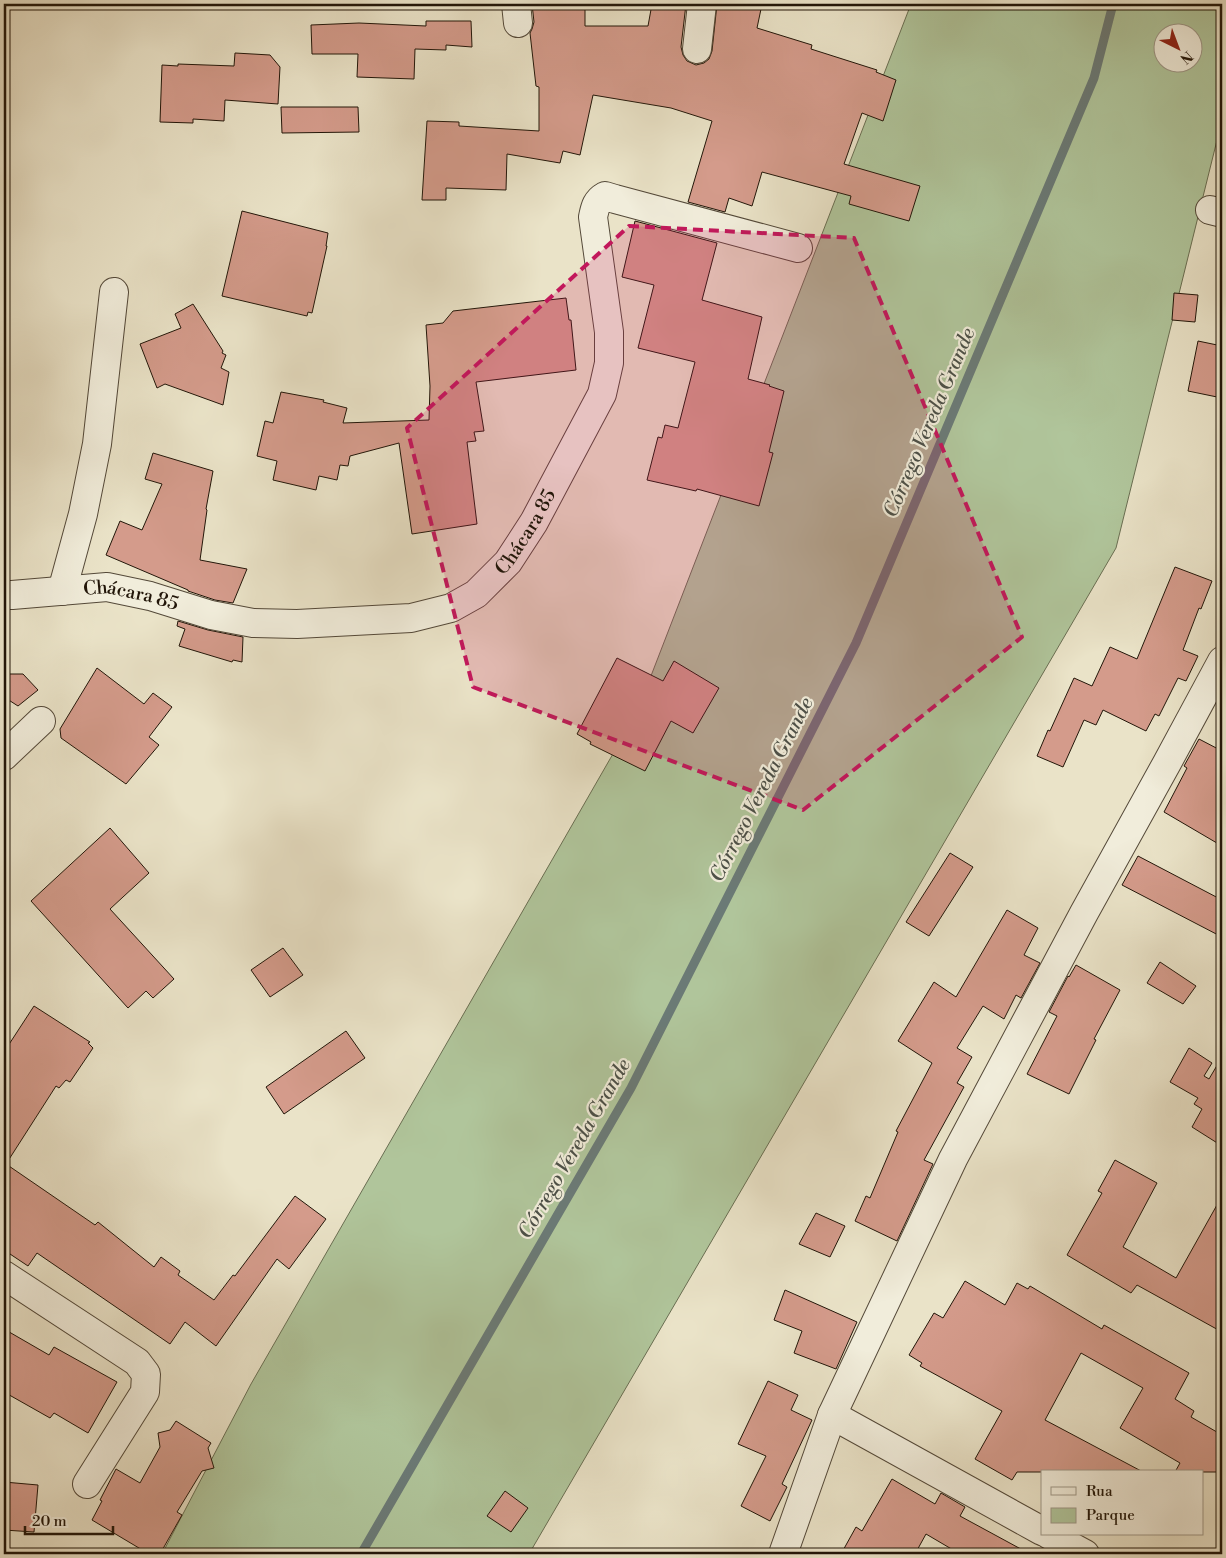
<svg xmlns="http://www.w3.org/2000/svg" width="1226" height="1558" viewBox="0 0 1226 1558" font-family="'Libre Bodoni',serif">
<style>
.green{fill:#b0c59b;stroke:#696e52;fill-rule:evenodd}
.lines{fill:none;stroke-linecap:round;stroke-linejoin:round}
.stream{stroke:#6b7a76;stroke-width:9}
.building{fill:#d49b8b;stroke:#221609}
.street-casing{stroke:#544939;stroke-width:30}
.street{stroke:#f1eddb;stroke-width:28}
.marked{fill:#c2185b;fill-opacity:0.2;stroke:#c2185b;stroke-width:4;stroke-dasharray:10 6;stroke-linejoin:round}
.labels{text-anchor:middle;dominant-baseline:central;stroke-width:4.5;stroke-linejoin:round;paint-order:stroke}
.street-label{font-size:19px;fill:#221609;stroke:#f1eddb}
.water-label{font-size:20px;font-style:italic;fill:#4c5048;stroke:#f1eddb}
</style>
<rect width="100%" height="100%" fill="#eae3c8"/>
<filter id="stains"><feTurbulence type="fractalNoise" baseFrequency=".004" numOctaves="4"/><feColorMatrix values="0 0 0 0 .2 0 0 0 0 .09 0 0 0 0 .02 0 0 0 .5 -.17"/></filter>
<radialGradient id="worn" r=".72"><stop offset=".6" stop-color="#630" stop-opacity="0"/><stop offset="1" stop-color="#630" stop-opacity=".3"/></radialGradient>
<path class="green" d="M911,4H1222V120L1116,548L529,1554H162L251,1384L637,712ZM1164,32H1194V62H1164Z"/>
<g class="lines">
<path class="stream" d="M361,1554L631,1088L856,643L1094,78L1113,4"/>
</g>
<g class="building">
<path d="M532,4H585V26H648L652,4H686L681,47L683,55L687,61L696,65L704,63L709,59L712,51L717,4H730L761,9L757,28L812,45L811,49L877,70L876,72L896,80L883,121L862,113L844,164L920,186L909,221L849,204L851,196L762,172L752,206L729,198L725,212L688,202L712,121L671,108L593,95L580,155L563,151L560,163L507,154L506,190L446,188V200H422L427,121L459,122V126L539,131V87L536,86L530,33L532,29L534,22Z"/>
<path d="M426,21H471L472,47L446,45V50L415,49L414,79L357,77L358,54H312L311,25L359,23L426,26Z"/>
<path d="M235,53L270,55L280,67L278,104L225,100L224,121L193,119V123L160,122L162,65L178,66V64L234,66Z"/>
<path d="M281,107H358L359,132L282,133Z"/>
<path d="M242,211L328,233L326,246H327L312,313L308,312L307,316L222,296Z"/>
<path d="M635,221L717,243L702,300L762,317L748,379L770,385L769,386L784,391L769,452L773,453L759,506L697,489L696,491L647,480L658,437L662,438L665,425L678,428L695,362L638,348L654,285L622,277Z"/>
<path d="M1174,293L1198,295L1195,322L1172,320Z"/>
<path d="M566,298L569,320H571L576,370L476,382L484,431L474,432L476,441L467,442L477,524L412,534L399,443L350,456L348,466L340,465L337,480L319,476L316,490L273,480L277,461L257,456L265,421L273,423L281,392L324,400L323,402L347,408L343,423L429,420L430,386L426,325L443,323L453,311Z"/>
<path d="M193,304L223,351L222,353L226,355L221,368L229,372L223,405L165,384L157,388L140,344L181,328L175,314Z"/>
<path d="M1198,341L1222,346V398L1188,391Z"/>
<path d="M153,453L213,471L206,509L207,510L200,560L247,569L233,603L215,600L188,591V590L106,555L120,521L142,530L162,484L145,479Z"/>
<path d="M1175,567L1212,581L1201,609L1199,608L1183,650L1198,656L1186,681L1178,678L1159,716L1155,714L1146,731L1103,710L1096,725L1084,720L1063,767L1037,756L1048,730L1050,731L1074,678L1092,686L1110,647L1137,659Z"/>
<path d="M178,621L208,630L243,637L242,662L233,660L232,662L179,646L185,629L177,626Z"/>
<path d="M617,658L663,681L674,661L719,688L693,733L671,721L645,771L590,744L591,742L577,734Z"/>
<path d="M97,668L144,704L153,693L172,707L149,737L159,745L126,784L61,738L60,729Z"/>
<path d="M4,674H23L38,690L18,706L4,697Z"/>
<path d="M1199,739L1222,751V846L1164,812L1187,768L1184,766Z"/>
<path d="M110,828L149,873L110,909L174,979L153,998L146,991L128,1008L31,901Z"/>
<path d="M950,853L973,867L929,936L906,922Z"/>
<path d="M1138,856L1222,900V937L1122,885Z"/>
<path d="M1007,910L1038,928L1024,955L1040,963L1021,998L1016,995L1004,1019L983,1006L957,1048L972,1057L957,1083L964,1087L924,1160L933,1164L897,1241L855,1221L866,1196L870,1198L898,1132L896,1131L932,1063L898,1041L934,982L956,997Z"/>
<path d="M283,948L303,975L270,997L251,970Z"/>
<path d="M1160,962L1196,986L1183,1004L1147,983Z"/>
<path d="M1076,965L1120,990L1094,1039L1096,1040L1069,1094L1027,1074L1057,1016L1049,1012L1068,976L1069,977Z"/>
<path d="M34,1006L90,1042L88,1043L93,1048L70,1082L66,1080L59,1088L56,1086L6,1164L95,1225L98,1222L154,1267L161,1257L180,1271L178,1275L214,1300L233,1275L235,1276L295,1196L326,1219L289,1269L277,1259L216,1346L185,1322L170,1344L37,1253L28,1266L4,1250V1052Z"/>
<path d="M346,1031L365,1058L284,1114L266,1087Z"/>
<path d="M1189,1048L1212,1063L1204,1076L1209,1079L1222,1057V1146L1192,1127L1202,1109L1194,1104L1198,1098L1170,1082Z"/>
<path d="M1115,1160L1157,1183L1123,1247L1176,1278L1222,1196V1332L1137,1285L1131,1293L1067,1255L1102,1193L1098,1191Z"/>
<path d="M816,1213L845,1226L830,1257L799,1244Z"/>
<path d="M965,1281L1005,1305L1017,1283L1028,1289L1030,1286L1102,1329L1104,1325L1189,1373L1175,1399L1194,1411L1191,1417L1222,1435V1472H1175L1180,1463L1120,1428L1143,1388L1081,1353L1045,1420L1143,1472H1017L1012,1480L975,1459L1002,1411L920,1366L922,1363L909,1355L934,1313L943,1318Z"/>
<path d="M785,1290L857,1322L836,1369L794,1353L802,1331L774,1320Z"/>
<path d="M4,1329L49,1355L54,1347L117,1382L88,1433L54,1413L50,1418L4,1392Z"/>
<path d="M768,1381L798,1395L791,1410L812,1420L782,1484L787,1487L770,1521L741,1506L766,1456L738,1444Z"/>
<path d="M176,1421L211,1443L208,1448L214,1468L202,1471L177,1512L182,1515L160,1554H149L92,1520L102,1501L100,1500L116,1469L140,1483L160,1447L158,1433L170,1430Z"/>
<path d="M892,1479L935,1504L941,1493L965,1507L960,1516L1030,1554H960L926,1534L915,1554H841L856,1527L862,1531Z"/>
<path d="M4,1482L38,1485L34,1532L4,1530Z"/>
<path d="M505,1491L528,1508L511,1532L487,1516Z"/>
</g>
<g class="lines">
<g class="street-casing">
<g id="street">
<path d="M516,4L518,23"/>
<path d="M697,49L702,4"/>
<path d="M1210,210L1222,213"/>
<path d="M62,591L83,514L97,444L114,292"/>
<path id="s1" d="M4,595H12L107,587L150,596L211,615L253,623L297,624L411,618L451,608L476,594L508,562L534,522L602,394L609,363V332L593,217C595,208 596,201 605,196L615,199L798,248"/>
<path d="M4,756L41,721"/>
<path d="M4,1275L137,1362L146,1374L145,1392L87,1484"/>
<path d="M832,1415L1042,1531"/>
<path d="M1048,1534L1085,1554"/>
<path d="M783,1554L832,1415L953,1159L1084,913L1167,763L1222,661"/>
</g>
</g>
<use href="#street" class="street"/>
</g>
<path class="marked" d="M629,226L854,238L1022,637L803,810L473,687L407,428Z"/>
<g class="labels">
<g class="street-label">
<text stroke="none"><textPath href="#s1" startOffset="562">Chácara 85</textPath></text>
<text stroke="none"><textPath href="#s1" startOffset="128">Chácara 85</textPath></text>
</g>
<g class="water-label">
<text transform="translate(930 423) rotate(-67)">Córrego Vereda Grande</text>
<text transform="translate(762 790) rotate(-63)">Córrego Vereda Grande</text>
<text transform="translate(575 1149) rotate(-60)">Córrego Vereda Grande</text>
</g>
</g>
<rect width="1226" height="1558" fill="none" stroke="#eae3c8" stroke-width="20"/>
<rect x="5" y="5" width="1216" height="1548" fill="none" stroke="#221609" stroke-width="2.5"/>
<rect x="10" y="10" width="1206" height="1538" fill="none" stroke="#221609"/>
<rect x="1041" y="1470" width="162" height="65" fill="#f1eddb" stroke="#9e9787"/>
<rect x="1051" y="1487" width="25" height="8" fill="#f1eddb" stroke="#9e9787"/>
<text x="1086" y="1496" font-size="15" fill="#221609">Rua</text>
<rect x="1051" y="1508" width="25" height="15" fill="#b0c59b" stroke="#9e9787"/>
<text x="1086" y="1520" font-size="15" fill="#221609">Parque</text>
<g transform="translate(1178 48) rotate(138)"><circle r="24" fill="#f1eddb" stroke="#9e9787"/>
<path d="M0-4L9 19L0 12L-9 19Z" fill="#8f2418"/>
<text y="-8" font-size="14" font-weight="bold" text-anchor="middle" fill="#221609">N</text>
</g>
<path d="M25 1526v8h88v-8" fill="none" stroke="#221609" stroke-width="2.5"/>
<text x="32" y="1526" font-size="15" fill="#221609" stroke="#f1eddb" stroke-width="4" paint-order="stroke">20 m</text>
<rect width="100%" height="100%" filter="url(#stains)"/>
<rect width="100%" height="100%" fill="url(#worn)"/>
</svg>
